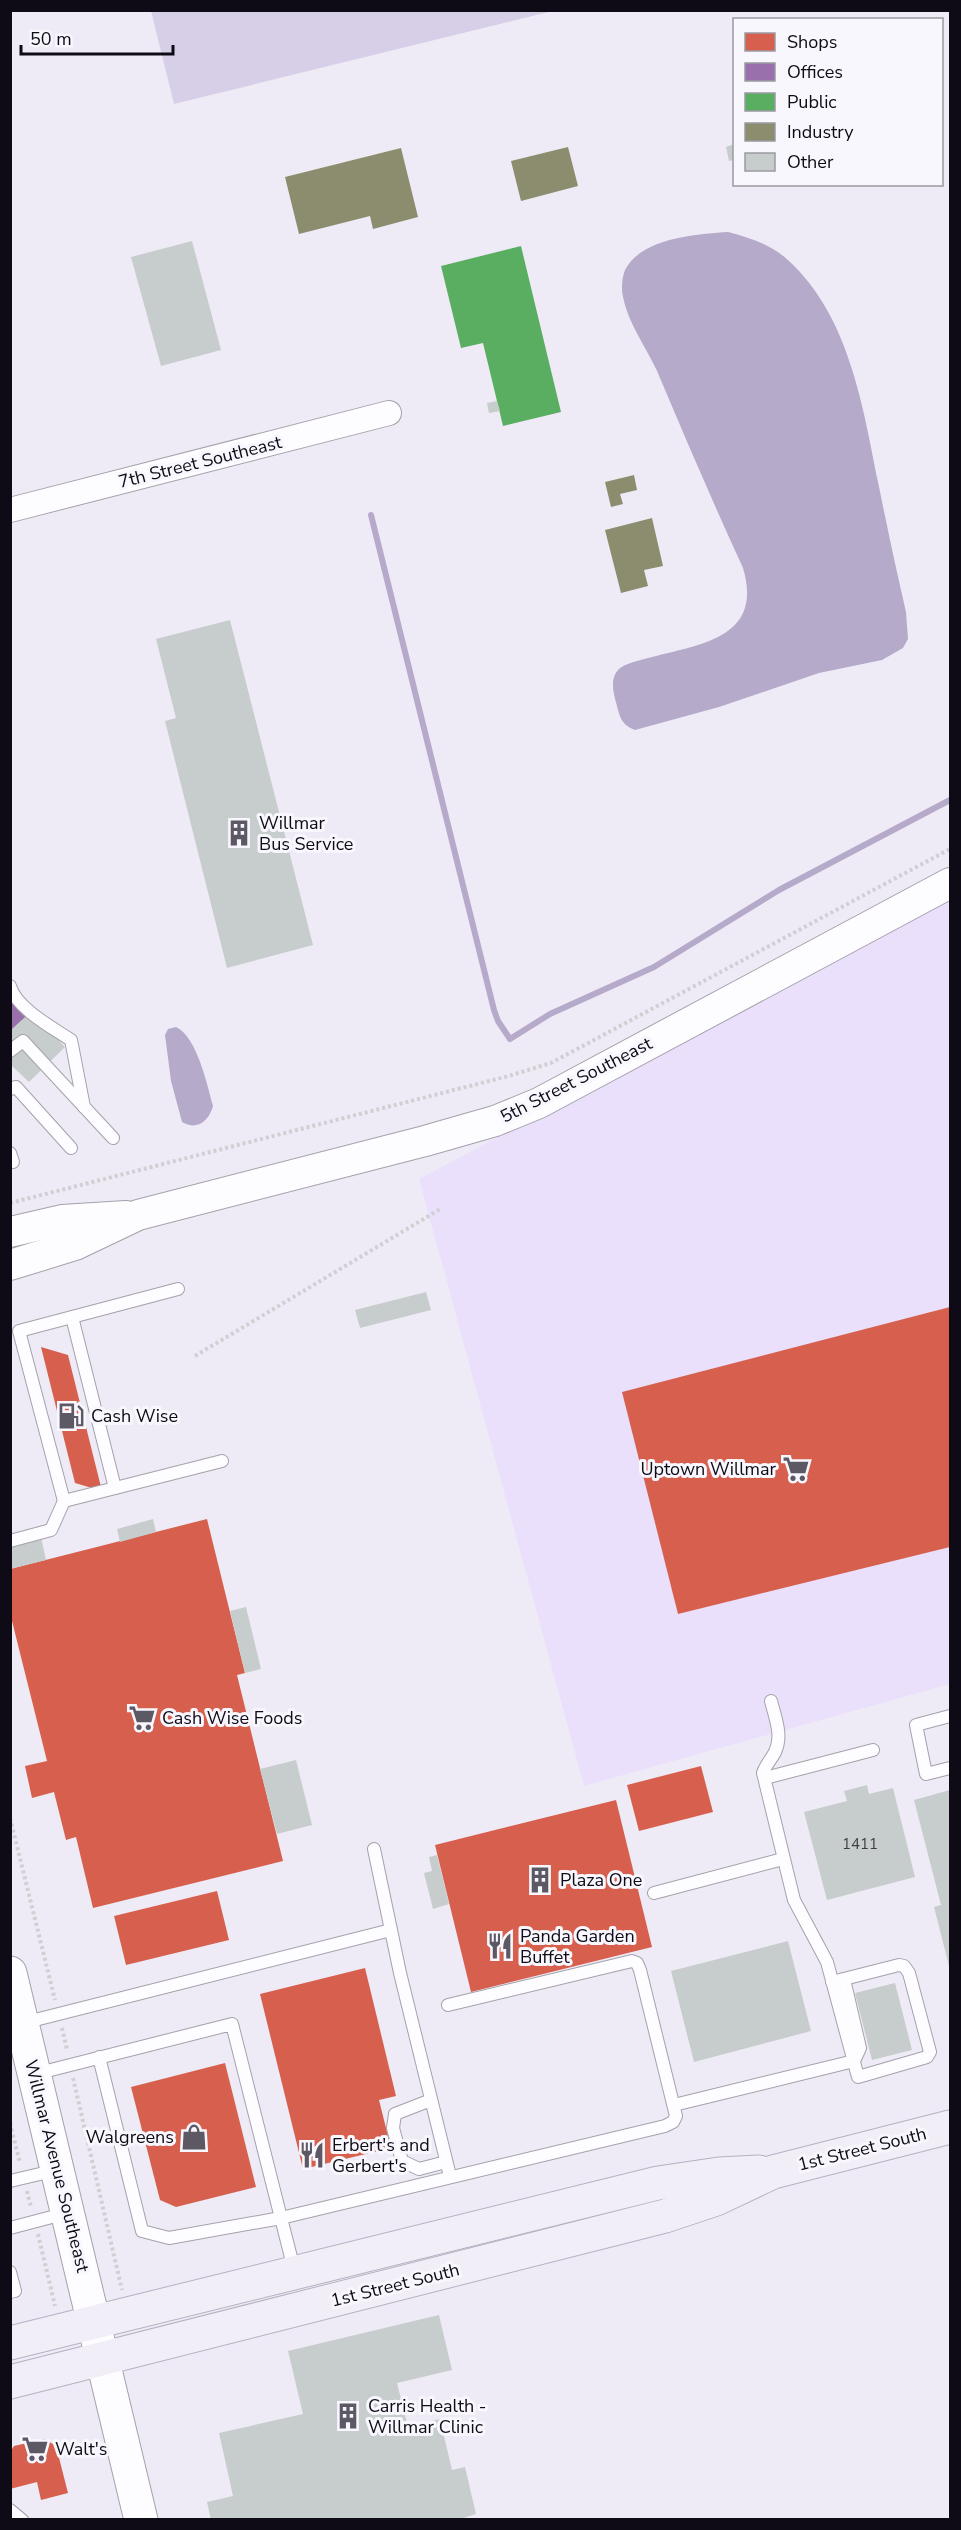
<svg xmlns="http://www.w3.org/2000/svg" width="961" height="2530" viewBox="0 0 961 2530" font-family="'Nunito Sans',sans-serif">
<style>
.built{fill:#eae0fb}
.green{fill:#d7cfe7}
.water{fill:#b6aacb}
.shops{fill:#d6604d}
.offices{fill:#9970ab}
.public{fill:#5aae61}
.industry{fill:#8c8c6e}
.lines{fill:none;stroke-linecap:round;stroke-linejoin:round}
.stream{stroke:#b6aacb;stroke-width:6}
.building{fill:#c6cdcc}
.service-casing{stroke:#a5a1ac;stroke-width:14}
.minor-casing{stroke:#a5a1ac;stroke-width:26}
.tertiary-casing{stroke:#a5a1ac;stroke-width:32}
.secondary-casing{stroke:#a5a1ac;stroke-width:35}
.primary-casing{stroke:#b7b0c1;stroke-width:35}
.path{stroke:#d0cfd2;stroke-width:4;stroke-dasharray:3 3;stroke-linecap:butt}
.service{stroke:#fdfcfe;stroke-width:12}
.minor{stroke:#fdfcfe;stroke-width:24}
.tertiary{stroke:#fdfcfe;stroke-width:30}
.secondary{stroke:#fdfcfe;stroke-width:33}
.primary{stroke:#f2eef7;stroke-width:33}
.labels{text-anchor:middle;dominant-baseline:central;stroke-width:6;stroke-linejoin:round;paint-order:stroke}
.number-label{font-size:15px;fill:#3d3c44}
.street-label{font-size:18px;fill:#0f0b16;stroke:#f9f7fe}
.poi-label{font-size:18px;fill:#0f0b16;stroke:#f9f7fe;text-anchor:start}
</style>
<rect width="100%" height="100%" fill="#efebf6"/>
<path class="built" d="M950,898V1684L584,1786L419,1179Z"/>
<path class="green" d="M151,11V10L553,11L174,104Z"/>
<g class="water">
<path d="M728,232C751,238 772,245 789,261C849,316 863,407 878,482C887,526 896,569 906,612L908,639L903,648L882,660L819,673L719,707L635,730C622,725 620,718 617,706C614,695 609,680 618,670C625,663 638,661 648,658C699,644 764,639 743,568C713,503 685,437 657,371C646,347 628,323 623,297C621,288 622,278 625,270C641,238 697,234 728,232Z"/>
<path d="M176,1027C197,1037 207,1084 213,1106C209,1121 197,1131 182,1122L171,1081L165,1035L168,1029Z"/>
</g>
<g class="shops">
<path d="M950,1307V1547L678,1614L622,1392Z"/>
<path d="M41,1347L68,1355L102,1491L75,1483Z"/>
<path d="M207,1519L245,1673L237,1675L283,1861L93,1908L76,1837L66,1840L54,1792L32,1798L25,1766L47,1761L10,1613V1569Z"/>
<path d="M701,1766L713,1812L639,1831L627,1785Z"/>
<path d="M616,1800L652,1947L471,1992L435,1845Z"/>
<path d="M217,1891L229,1940L126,1965L114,1916Z"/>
<path d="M365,1968L396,2096L379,2100L391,2148L303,2169L260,1994Z"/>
<path d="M225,2063L256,2187L176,2207L160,2200L131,2087Z"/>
<path d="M45,2439L56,2446L68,2493L41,2500L37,2482L10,2489V2452L14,2446Z"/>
</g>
<path class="offices" d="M17,997L31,1012L10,1031V1002Z"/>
<path class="public" d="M521,246L561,412L503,426L483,343L461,348L441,266Z"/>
<g class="industry">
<path d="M568,147L578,186L521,201L511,161Z"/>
<path d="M401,148L418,217L373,229L370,216L299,234L285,177Z"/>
<path d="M634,475L637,490L620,494L623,504L611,507L605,482Z"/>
<path d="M652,518L663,566L644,570L648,586L621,593L605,530Z"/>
</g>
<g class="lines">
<path class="stream" d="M371,515L494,1010L498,1021L510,1039L550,1014L654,967L779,890L950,800"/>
</g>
<g class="building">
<path d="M734,144V160L729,161L726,147Z"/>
<path d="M192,241L221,350L161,366L131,257Z"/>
<path d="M497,401L500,411L489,413L487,403Z"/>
<path d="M230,620L313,945L227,968L165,721L176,718L156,639Z"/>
<path d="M31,1012L65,1047L29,1082L10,1064V1031Z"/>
<path d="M426,1292L431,1310L360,1328L355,1310Z"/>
<path d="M153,1519L156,1532L120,1542L117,1529Z"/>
<path d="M41,1537L46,1560L10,1569V1545Z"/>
<path d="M246,1607L261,1669L245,1673L230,1611Z"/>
<path d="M296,1760L312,1825L277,1834L260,1769Z"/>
<path d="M867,1785L869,1794L893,1788L915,1877L827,1900L804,1812L847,1801L844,1791Z"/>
<path d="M950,1790V1970L934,1907L941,1905L914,1800Z"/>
<path d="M437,1855L449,1904L433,1909L424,1873L432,1871L429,1857Z"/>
<path d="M788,1941L811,2031L694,2062L671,1971Z"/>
<path d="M895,1983L912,2050L872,2060L855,1993Z"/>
<path d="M439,2315L452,2370L397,2383L408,2427L440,2419L452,2470L465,2467L476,2514L457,2520H211L207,2502L233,2496L219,2433L303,2414L288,2351Z"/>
</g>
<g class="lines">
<g class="service-casing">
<g id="service">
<path d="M10,986C16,1008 53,1028 71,1040L84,1107"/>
<path d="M10,1051L23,1041L113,1138"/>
<path d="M10,1089L16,1087L71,1148"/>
<path d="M10,1153L13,1162"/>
<path d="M178,1289L19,1331L64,1501L222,1461"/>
<path d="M72,1317L115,1488"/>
<path d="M10,1541L51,1530L64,1501"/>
<path d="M771,1701C775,1717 783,1736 775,1752C771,1760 766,1764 763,1773L794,1900L827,1962L858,2077L927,2057L930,2052L909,1973L904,1966L899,1965L832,1982"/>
<path d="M950,1716L916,1725L926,1774L950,1768"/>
<path d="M765,1778L873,1750"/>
<path d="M374,1849L400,1973L450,2176"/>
<path d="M654,1893L783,1859"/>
<path d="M23,2023L391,1930"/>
<path d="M35,2074C101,2057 167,2040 232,2024L281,2218L169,2238L142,2231L99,2057"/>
<path d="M431,2100L395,2114L393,2128L402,2161L419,2169L446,2162"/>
<path d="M674,2105L854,2061L860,2048L844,1979"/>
<path d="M10,2181L57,2170"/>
<path d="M10,2228L67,2213"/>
<path d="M10,2272L15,2291L10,2292"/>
<path d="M295,2273L281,2218L665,2126L673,2122L676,2116L640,1970L637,1963L632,1961L448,2005"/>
<path d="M10,2510L22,2520"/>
</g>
</g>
<g class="minor-casing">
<path id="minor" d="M10,510L389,413"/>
</g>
<g class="tertiary-casing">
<g id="tertiary">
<path d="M10,1232L62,1220L126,1216"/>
<path d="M10,1265L75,1245L138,1215L425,1141L495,1121L539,1103L950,883"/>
</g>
</g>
<g class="secondary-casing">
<path id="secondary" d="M10,1973L141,2520"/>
</g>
<g class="primary-casing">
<g id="primary">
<path d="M10,2343L658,2183L719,2174L759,2172"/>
<path d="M10,2382L665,2216L716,2199L773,2172L950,2127"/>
</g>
</g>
<g class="path">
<path d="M10,1203L505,1077L551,1063L950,849"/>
<path d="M195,1356L442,1208"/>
<path d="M10,1818L55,2000"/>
<path d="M62,2028L67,2050"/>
<path d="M73,2078L122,2290"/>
<path d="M10,2123L20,2163"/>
<path d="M27,2191L31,2207"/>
<path d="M38,2234L55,2306"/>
</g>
<use href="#service" class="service"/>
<use href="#minor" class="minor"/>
<use href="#tertiary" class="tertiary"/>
<use href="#secondary" class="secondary"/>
<use href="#primary" class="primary"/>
</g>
<defs>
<g id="building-bare" transform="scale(2.07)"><path d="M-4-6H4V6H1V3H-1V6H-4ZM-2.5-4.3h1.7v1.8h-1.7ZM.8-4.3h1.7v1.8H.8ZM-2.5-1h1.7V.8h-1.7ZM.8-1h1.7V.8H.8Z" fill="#5d5964" stroke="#f9f7fe" stroke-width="2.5" paint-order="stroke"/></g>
<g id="fuel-bare" transform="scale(2.07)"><path d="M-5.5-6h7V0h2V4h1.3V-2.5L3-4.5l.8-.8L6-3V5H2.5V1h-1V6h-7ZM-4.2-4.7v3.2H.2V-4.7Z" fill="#5d5964" stroke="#f9f7fe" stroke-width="2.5" paint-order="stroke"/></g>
<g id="supermarket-bare" transform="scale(2.07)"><path d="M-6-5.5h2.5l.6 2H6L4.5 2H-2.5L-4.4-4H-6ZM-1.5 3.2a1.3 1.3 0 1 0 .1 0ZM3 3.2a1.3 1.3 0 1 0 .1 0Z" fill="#5d5964" stroke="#f9f7fe" stroke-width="2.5" paint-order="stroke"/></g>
<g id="restaurant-bare" transform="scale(2.07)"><path d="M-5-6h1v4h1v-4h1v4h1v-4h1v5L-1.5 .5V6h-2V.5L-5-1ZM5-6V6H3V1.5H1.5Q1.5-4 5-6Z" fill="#5d5964" stroke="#f9f7fe" stroke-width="2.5" paint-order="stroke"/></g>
<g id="shop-bare" transform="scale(2.07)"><path d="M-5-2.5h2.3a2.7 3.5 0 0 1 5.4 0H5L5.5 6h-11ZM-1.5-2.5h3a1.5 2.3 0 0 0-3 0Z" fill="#5d5964" stroke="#f9f7fe" stroke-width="2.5" paint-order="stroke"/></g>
</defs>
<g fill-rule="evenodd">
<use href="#building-bare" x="239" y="833"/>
<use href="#fuel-bare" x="71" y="1416"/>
<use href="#supermarket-bare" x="796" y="1469"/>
<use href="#supermarket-bare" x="142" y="1718"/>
<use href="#building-bare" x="540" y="1880"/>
<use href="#restaurant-bare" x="500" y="1946"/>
<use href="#shop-bare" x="194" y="2137"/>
<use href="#restaurant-bare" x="312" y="2155"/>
<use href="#building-bare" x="348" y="2416"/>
<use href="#supermarket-bare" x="35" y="2449"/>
</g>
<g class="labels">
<g class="number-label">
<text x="860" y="1844">1411</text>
</g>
<g class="street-label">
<text transform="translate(200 462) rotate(-14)">7th Street Southeast</text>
<text transform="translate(576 1080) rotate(-27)">5th Street Southeast</text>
<text transform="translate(862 2149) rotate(-14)">1st Street South</text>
<text transform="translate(57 2166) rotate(76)">Willmar Avenue Southeast</text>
<text transform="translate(395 2285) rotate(-14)">1st Street South</text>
</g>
<g class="poi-label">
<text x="259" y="823">Willmar<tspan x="259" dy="21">Bus Service</tspan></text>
<text x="91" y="1416">Cash Wise</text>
<text x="776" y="1469" text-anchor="end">Uptown Willmar</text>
<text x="162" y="1718">Cash Wise Foods</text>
<text x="560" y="1880">Plaza One</text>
<text x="520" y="1936">Panda Garden<tspan x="520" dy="21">Buffet</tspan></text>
<text x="174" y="2137" text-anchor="end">Walgreens</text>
<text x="332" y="2145">Erbert's and<tspan x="332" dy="21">Gerbert's</tspan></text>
<text x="368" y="2406">Carris Health -<tspan x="368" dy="21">Willmar Clinic</tspan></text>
<text x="55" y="2449">Walt's</text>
</g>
</g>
<rect width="961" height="2530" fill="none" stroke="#0f0b16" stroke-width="24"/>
<rect x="733" y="18" width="210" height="168" fill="#f9f7fe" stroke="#9b99a1" stroke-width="1.5"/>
<rect x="745" y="33" width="30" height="18" fill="#d6604d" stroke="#9b99a1" stroke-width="1.5"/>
<text x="787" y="48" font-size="18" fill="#0f0b16">Shops</text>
<rect x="745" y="63" width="30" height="18" fill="#9970ab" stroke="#9b99a1" stroke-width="1.5"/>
<text x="787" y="78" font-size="18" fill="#0f0b16">Offices</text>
<rect x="745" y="93" width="30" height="18" fill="#5aae61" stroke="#9b99a1" stroke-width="1.5"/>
<text x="787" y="108" font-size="18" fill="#0f0b16">Public</text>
<rect x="745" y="123" width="30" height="18" fill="#8c8c6e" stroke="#9b99a1" stroke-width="1.5"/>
<text x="787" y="138" font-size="18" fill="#0f0b16">Industry</text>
<rect x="745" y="153" width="30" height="18" fill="#c6cdcc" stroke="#9b99a1" stroke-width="1.5"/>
<text x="787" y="168" font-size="18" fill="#0f0b16">Other</text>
<path d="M21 45v9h152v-9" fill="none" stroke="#0f0b16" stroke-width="3"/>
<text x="30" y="45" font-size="18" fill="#0f0b16" stroke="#f9f7fe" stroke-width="4.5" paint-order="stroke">50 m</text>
</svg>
